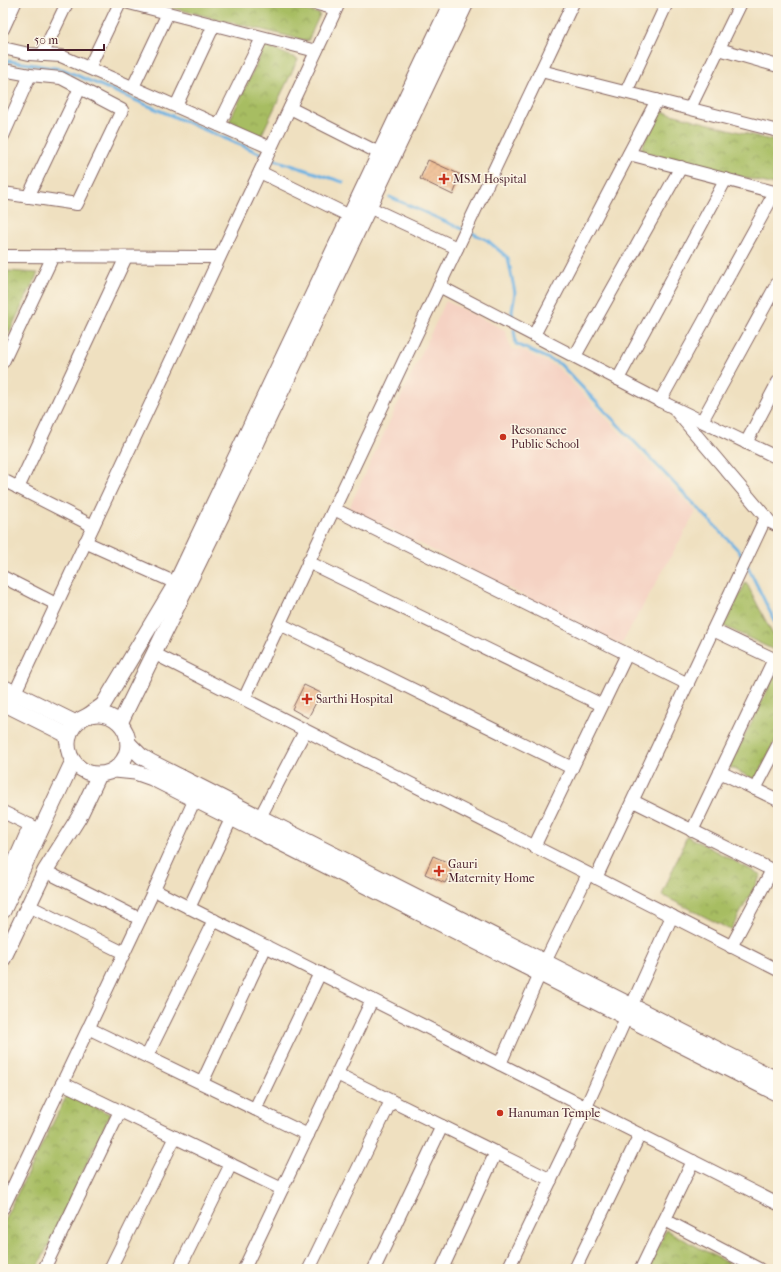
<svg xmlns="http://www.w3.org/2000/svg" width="781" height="1272" viewBox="0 0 781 1272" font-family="'IM FELL French Canon',serif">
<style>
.built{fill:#f5d2c3}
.park{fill:url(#park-crowns);stroke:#786e46}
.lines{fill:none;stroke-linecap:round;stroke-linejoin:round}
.stream{stroke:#6db2e3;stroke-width:3}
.building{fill:url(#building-hatch)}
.minor-casing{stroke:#84635f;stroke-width:14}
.tertiary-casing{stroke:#84635f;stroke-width:17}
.minor{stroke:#fff;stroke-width:12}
.tertiary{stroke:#fff;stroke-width:15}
.poi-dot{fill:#c8321e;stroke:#fcf5e5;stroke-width:1.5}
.labels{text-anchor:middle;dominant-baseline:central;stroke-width:3;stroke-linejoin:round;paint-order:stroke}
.poi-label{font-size:12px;fill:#4a1f2b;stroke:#fcf5e5;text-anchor:start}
</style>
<defs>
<pattern id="park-crowns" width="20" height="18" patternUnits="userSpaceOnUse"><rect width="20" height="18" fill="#a7bd62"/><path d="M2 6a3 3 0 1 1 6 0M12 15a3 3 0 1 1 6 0" fill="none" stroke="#8a9951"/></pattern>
<pattern id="building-hatch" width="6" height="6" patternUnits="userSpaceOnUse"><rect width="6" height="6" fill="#eaa974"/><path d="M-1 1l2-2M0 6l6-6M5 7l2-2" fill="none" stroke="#c0895f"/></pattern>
</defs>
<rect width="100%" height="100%" fill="#fcf5e5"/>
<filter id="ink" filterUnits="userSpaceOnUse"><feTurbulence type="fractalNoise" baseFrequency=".025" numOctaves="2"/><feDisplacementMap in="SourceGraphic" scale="8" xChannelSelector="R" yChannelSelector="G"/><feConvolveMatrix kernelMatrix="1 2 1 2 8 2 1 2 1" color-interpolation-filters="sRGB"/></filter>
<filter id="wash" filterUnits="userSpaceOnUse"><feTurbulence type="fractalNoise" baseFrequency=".012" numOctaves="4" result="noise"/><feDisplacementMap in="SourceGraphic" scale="16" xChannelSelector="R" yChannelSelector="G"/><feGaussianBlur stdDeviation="0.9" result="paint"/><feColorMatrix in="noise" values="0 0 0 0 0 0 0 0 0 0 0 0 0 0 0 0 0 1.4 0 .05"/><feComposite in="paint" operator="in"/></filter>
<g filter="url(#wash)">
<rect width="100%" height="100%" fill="#efe0c0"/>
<path class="built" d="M446,301L505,330L511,349L521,350L557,367L696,512L621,645L349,508Z"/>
<g class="park">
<path d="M152,3H277L320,14L308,41Z"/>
<path d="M265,46L298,59L261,136L229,122Z"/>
<path d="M660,111L778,142V186L640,151Z"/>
<path d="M8,271L38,273L3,345V281Z"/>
<path d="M746,582L778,645V652L724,626Z"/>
<path d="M778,669V735L756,780L729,767Z"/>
<path d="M687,836L761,875L731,930L662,895Z"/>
<path d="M67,1095L110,1114L37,1269H3V1222Z"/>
<path d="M666,1230L739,1269H648Z"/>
</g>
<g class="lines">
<g class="stream">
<path d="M3,60L62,69L264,155"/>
<path d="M269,158L343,182"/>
<path d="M390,197L462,229"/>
<path d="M468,231L487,240L508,258L515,293L512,311L513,320"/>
<path d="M514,330L516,344L560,364L739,551L743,559"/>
<path d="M747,565L778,628"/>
</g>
</g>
<g id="blocks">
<g class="building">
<path d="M428,160L461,175L453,195L420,179Z"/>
<path d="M304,685L321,693L308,718L292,709Z"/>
<path d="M433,856L454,865L445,883L425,874Z"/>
</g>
</g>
</g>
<g filter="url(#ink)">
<use href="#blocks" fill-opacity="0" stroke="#84635f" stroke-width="1"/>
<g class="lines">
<g class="minor-casing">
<g id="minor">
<path d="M129,3L316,51"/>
<path d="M314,3L336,9"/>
<path d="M3,29L15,3"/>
<path d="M3,48L29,54L61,56L271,148"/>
<path d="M719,49L778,66"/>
<path d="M42,55L67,3"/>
<path d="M89,68L120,3"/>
<path d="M3,70L30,75L61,78L122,110L77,204L3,193"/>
<path d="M541,71L778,131"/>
<path d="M133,87L168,13"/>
<path d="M626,92L667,3"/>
<path d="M176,106L214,25"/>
<path d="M290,108L387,157"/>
<path d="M690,108L741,3"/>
<path d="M219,125L262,38"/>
<path d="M3,136L30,75"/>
<path d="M629,154L778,193"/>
<path d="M260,172L358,220"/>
<path d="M28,197L80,88"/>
<path d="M362,204L457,248"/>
<path d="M3,256L219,257"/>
<path d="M439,286L660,401L778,458"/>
<path d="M534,335L657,100"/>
<path d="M575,356L681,167"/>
<path d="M3,362L53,256"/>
<path d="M618,379L726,179"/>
<path d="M660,401L775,192"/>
<path d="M676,411L770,522L778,526"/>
<path d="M702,421L778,282"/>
<path d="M746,443L778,382"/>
<path d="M3,480L93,526"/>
<path d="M18,488L126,257"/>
<path d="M334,509L688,684"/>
<path d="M85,542L176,583"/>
<path d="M308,562L602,705"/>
<path d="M3,577L56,604"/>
<path d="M280,624L572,768"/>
<path d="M155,654L778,970"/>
<path d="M244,699L573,3"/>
<path d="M11,701L339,3"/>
<path d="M720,772L778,800"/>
<path d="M755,789L778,745"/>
<path d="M633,801L778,873"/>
<path d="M3,812L38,829"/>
<path d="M256,825L305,731"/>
<path d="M692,831L774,659L713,630"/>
<path d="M534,847L627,654"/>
<path d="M45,871L140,919"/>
<path d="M596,878L766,517"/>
<path d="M3,886L30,825"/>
<path d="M154,890L778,1204"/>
<path d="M29,906L124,953"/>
<path d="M189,908L232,817"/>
<path d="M731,947L772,870"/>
<path d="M88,1028L308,1135"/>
<path d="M147,1056L214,920"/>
<path d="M500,1064L545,962L588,874"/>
<path d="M337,1074L551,1180"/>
<path d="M62,1083L282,1189"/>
<path d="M202,1083L266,946"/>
<path d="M255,1109L320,973"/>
<path d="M3,1208L154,890L198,792"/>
<path d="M665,1220L759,1269"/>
<path d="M44,1269L120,1111"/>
<path d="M110,1269L175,1137"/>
<path d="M179,1269L231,1164"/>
<path d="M244,1269L372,1000"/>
<path d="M309,1269L391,1101"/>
<path d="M374,1269L442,1126"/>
<path d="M442,1269L496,1152"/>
<path d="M508,1269L586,1107L672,916"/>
<path d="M575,1269L640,1134"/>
<path d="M641,1269L693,1161"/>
</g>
</g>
<g class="tertiary-casing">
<g id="tertiary">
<path d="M3,687L76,723"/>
<path d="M3,703L67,735V740"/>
<circle cx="98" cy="744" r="30"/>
<path d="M89,715L103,705L176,583L451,3"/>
<path d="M120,723L241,476L466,3"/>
<path d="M128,743L141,756L151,762L778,1080"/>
<path d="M115,770L135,772L152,778L778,1094"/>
<path d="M3,911L73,761"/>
<path d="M3,959L45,871L79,817L99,775"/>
</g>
</g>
<use href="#minor" class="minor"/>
<use href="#tertiary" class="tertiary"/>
</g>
</g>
<g class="poi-dot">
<path d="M442 173h4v4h4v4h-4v4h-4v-4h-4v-4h4z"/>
<circle cx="503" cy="437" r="4"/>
<path d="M305 693h4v4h4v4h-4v4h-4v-4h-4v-4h4z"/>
<path d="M437 865h4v4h4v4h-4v4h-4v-4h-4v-4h4z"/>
<circle cx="500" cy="1113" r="4"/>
</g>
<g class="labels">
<g class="poi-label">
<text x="453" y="179">MSM Hospital</text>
<text x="511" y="430">Resonance<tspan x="511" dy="14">Public School</tspan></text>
<text x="316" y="699">Sarthi Hospital</text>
<text x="448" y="864">Gauri<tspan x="448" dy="14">Maternity Home</tspan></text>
<text x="508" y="1113">Hanuman Temple</text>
</g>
</g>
<rect width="781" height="1272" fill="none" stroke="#fcf5e5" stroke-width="16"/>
<path d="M28 44v6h76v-6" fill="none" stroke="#4a1f2b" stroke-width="2"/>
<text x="34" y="44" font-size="12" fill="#4a1f2b" stroke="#fcf5e5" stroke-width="3" paint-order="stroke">50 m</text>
</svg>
